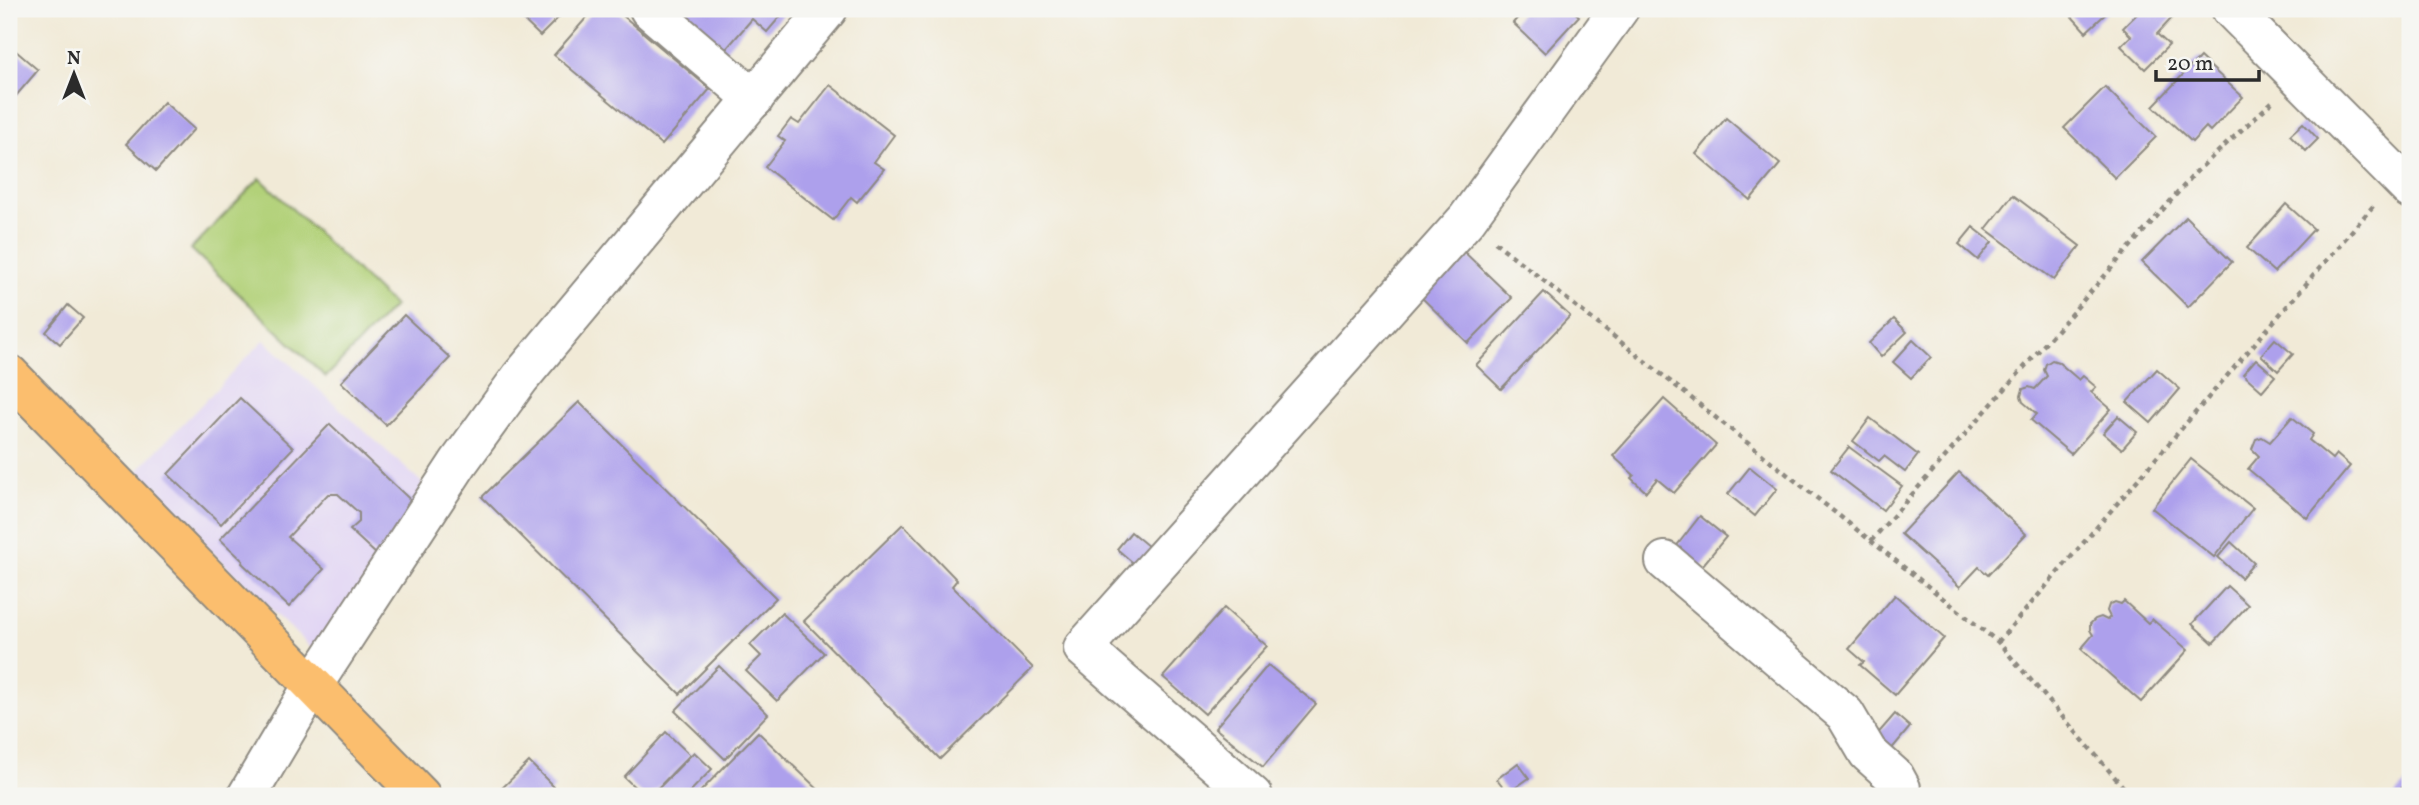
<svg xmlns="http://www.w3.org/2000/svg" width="2419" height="805" viewBox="0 0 2419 805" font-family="Vollkorn,serif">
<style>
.built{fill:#e1d4f4}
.green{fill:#b2d179;stroke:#6e7e52;stroke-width:2}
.building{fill:#ada0ec}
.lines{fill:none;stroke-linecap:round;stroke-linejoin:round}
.minor-casing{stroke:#8e8a81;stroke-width:42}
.major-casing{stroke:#8e8a81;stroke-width:42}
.path{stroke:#8e8a81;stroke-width:4.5;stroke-dasharray:5 5;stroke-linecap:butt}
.minor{stroke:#fff;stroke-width:38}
.major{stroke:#fbbe6e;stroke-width:38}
</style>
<rect width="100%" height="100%" fill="#f6f6f2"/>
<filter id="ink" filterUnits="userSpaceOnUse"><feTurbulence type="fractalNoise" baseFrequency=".0143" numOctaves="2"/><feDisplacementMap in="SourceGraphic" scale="14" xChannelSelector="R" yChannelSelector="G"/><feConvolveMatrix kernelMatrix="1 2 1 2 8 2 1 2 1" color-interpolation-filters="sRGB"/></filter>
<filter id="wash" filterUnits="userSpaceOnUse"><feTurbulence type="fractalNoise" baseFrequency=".00686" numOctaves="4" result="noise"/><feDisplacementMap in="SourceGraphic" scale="28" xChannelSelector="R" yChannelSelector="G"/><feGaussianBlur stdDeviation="1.57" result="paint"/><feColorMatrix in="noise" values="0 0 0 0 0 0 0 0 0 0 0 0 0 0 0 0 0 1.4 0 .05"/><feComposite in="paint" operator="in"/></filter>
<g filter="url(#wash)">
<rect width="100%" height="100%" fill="#f1ead7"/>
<path class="built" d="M264,340L441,500L316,653L133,475Z"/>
<path class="green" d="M260,178L394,306L326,377L191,249Z"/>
<g id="blocks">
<g class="building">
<path d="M512,9H567L540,36Z"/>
<path d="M594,9H615L710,89L662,145L554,55Z"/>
<path d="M682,9H782L785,11L767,32L752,19L721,55L676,16Z"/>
<path d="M1525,9H1571L1579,16L1545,53L1513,23Z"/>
<path d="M2065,9H2111L2086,32Z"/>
<path d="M2142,9H2163L2172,18L2157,34L2169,45L2145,69L2121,46L2131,36L2123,28Z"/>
<path d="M9,45L38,70L9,104Z"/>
<path d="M2200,57L2243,97L2210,131L2206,127L2192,142L2153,106Z"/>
<path d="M830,85L894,135L874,162L884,169L857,202L851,197L833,220L765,167L785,141L778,136L791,119L799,124Z"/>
<path d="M2105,87L2156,137L2115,178L2064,128Z"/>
<path d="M164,102L194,129L156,171L126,144Z"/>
<path d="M1726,118L1780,164L1750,200L1696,154Z"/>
<path d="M2303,123L2318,139L2306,151L2290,135Z"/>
<path d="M2013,195L2080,246L2054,280L1986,229Z"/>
<path d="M2286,204L2314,229L2274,272L2247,248Z"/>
<path d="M2186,217L2232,262L2188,307L2142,262Z"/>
<path d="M1973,227L1992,242L1978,260L1959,244Z"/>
<path d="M1457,245L1512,298L1468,343L1414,290Z"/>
<path d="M1544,292L1570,316L1501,389L1476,365Z"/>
<path d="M68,305L83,318L60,344L46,332Z"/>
<path d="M404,315L450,358L386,425L341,382Z"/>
<path d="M1894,319L1907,332L1881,357L1869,343Z"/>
<path d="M2275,339L2293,354L2278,371L2261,355Z"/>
<path d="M1913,340L1931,357L1911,378L1893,362Z"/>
<path d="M2256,359L2275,376L2262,391L2243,374Z"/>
<path d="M2052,360L2058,362L2079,380L2083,376L2096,387L2091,392L2111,409L2071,454L2031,420L2037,414L2023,402L2021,396L2023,389L2029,387L2035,389L2047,376L2044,370L2046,364Z"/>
<path d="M2157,369L2180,389L2151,423L2127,402Z"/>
<path d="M240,398L293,448L221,524L168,474Z"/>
<path d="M1664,399L1716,445L1674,493L1657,479L1646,492L1631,478L1634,475L1613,456Z"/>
<path d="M579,402L776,598L680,694L482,497Z"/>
<path d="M2118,416L2137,432L2122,449L2103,433Z"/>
<path d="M2292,417L2313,434L2309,440L2332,459L2336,454L2350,466L2307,518L2248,469L2259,456L2252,449L2256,439L2262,437L2270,442Z"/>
<path d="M1870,418L1918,455L1905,472L1884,456L1879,461L1853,441Z"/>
<path d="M330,424L420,509L376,554L350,530L359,522V513L338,494H328L288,537L324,569L289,607L242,563L243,561L220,539Z"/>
<path d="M1849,447L1902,486L1883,510L1831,470Z"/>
<path d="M2191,459L2253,508L2214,557L2152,508Z"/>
<path d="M1750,467L1777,489L1755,516L1728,494Z"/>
<path d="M1959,472L2026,534L1988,575L1979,567L1960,587L1901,534Z"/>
<path d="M1700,516L1726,537L1693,577L1668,557Z"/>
<path d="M903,524L957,580L952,586L1033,668L940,759L804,621Z"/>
<path d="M1131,532L1154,551L1139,568L1117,549Z"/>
<path d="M2231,542L2254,563L2241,578L2218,557Z"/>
<path d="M2227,586L2248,605L2213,643L2192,624Z"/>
<path d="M1895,595L1944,638L1895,695L1860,665L1864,662L1849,649Z"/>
<path d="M2124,601L2148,623L2152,619L2188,650L2141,702L2081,649L2093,635L2090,630V624L2095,619L2101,617L2107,620L2110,617L2107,611L2109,605L2115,602L2121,604Z"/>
<path d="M1224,608L1267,646L1205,714L1163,677Z"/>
<path d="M782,613L824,653L777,701L746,671L761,656L750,645Z"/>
<path d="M1268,665L1316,704L1263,767L1215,728Z"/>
<path d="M719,666L768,714L725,759L675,711Z"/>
<path d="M1895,714L1910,727L1890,751L1875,737Z"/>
<path d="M666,732L690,755L650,796H644L624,777Z"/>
<path d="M758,732L825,796H696Z"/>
<path d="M694,752L712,769L686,796H657L654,793Z"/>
<path d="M529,762L555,788L547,796H494Z"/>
<path d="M1518,763L1529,778L1508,793L1497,779Z"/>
<path d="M2410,779V796H2394Z"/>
</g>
</g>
</g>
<g filter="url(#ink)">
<use href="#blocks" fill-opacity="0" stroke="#8e8a81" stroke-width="2"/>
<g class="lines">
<g class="minor-casing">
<g id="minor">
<path d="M649,9L754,99"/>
<path d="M2231,9L2410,189"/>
<path d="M1665,561L1845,714L1868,753L1895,777L1901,788L1893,796"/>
<path d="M247,796L313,685L459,462L520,378L828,9"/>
<path d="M1253,796L1083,648L1467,219L1619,9"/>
</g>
</g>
<g class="major-casing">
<path id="major" d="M9,374L421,796"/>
</g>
<g class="path">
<path d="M1495,242L1998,642L2131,796"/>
<path d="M1871,541L2197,171L2272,102"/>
<path d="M1998,642L2374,205"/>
</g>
<use href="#minor" class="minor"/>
<use href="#major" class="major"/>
</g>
</g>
<rect width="2419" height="805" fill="none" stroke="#f6f6f2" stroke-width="35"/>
<g transform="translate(74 74)" stroke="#f6f6f2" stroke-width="5" paint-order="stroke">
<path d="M0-5L12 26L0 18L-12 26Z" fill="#2b2b2b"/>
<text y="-10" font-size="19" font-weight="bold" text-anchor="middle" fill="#2b2b2b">N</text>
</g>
<path d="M2156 70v10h103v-10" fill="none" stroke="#2b2b2b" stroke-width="3.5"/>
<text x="2167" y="70" font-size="21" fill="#2b2b2b" stroke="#f6f6f2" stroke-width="5" paint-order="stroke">20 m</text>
</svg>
